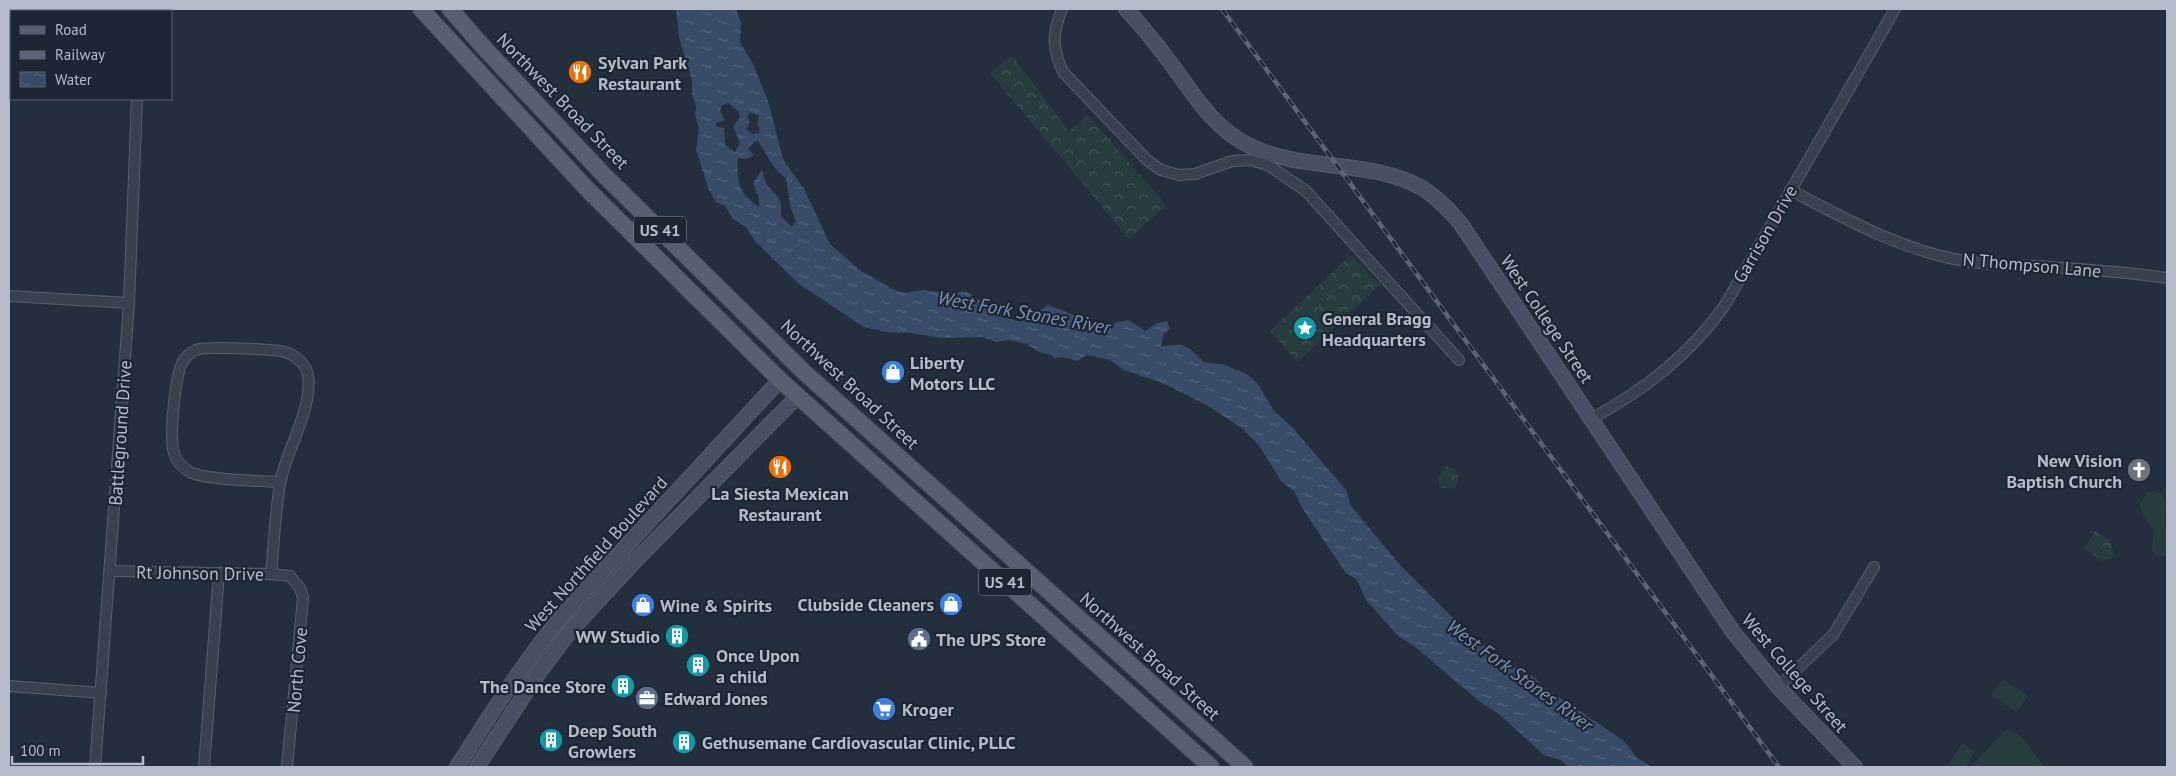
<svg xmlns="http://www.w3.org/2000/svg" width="2176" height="776" viewBox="0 0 2176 776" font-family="'PT Sans',sans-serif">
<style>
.grass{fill:#263c3f}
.forest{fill:url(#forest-crowns)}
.water{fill:url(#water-ripples);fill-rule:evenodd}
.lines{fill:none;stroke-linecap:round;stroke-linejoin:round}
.street-casing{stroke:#565f6c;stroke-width:12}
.secondary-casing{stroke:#565f6c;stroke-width:16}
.primary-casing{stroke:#414a57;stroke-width:18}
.street{stroke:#38414e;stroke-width:10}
.secondary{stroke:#465061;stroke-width:14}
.primary{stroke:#56606e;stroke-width:16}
.rail-casing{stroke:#5a6575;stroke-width:4.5}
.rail{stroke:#1d2633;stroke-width:2.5;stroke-dasharray:8;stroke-linecap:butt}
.labels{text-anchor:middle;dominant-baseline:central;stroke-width:4.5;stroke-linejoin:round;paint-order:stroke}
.shield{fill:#1d2633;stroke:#878f9c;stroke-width:1}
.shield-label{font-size:16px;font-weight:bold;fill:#b4bcc9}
.poi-label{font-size:18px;font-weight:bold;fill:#b4bcc9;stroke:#1d2633;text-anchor:start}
.street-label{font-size:18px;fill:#b4bcc9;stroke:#1d2633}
.water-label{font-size:19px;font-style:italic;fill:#7c92b1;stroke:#1d2633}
</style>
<defs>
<pattern id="forest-crowns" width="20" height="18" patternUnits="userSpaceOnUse" patternTransform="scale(1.25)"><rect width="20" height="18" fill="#263c3f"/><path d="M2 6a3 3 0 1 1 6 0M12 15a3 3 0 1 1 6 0" fill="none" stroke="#435659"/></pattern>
<pattern id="water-ripples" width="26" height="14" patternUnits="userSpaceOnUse" patternTransform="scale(1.25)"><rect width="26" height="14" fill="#394c67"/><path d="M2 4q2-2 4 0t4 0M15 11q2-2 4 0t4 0" fill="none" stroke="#53647b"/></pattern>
</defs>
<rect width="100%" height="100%" fill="#242f3e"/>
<g class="grass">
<path d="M2156,491C2171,499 2164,509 2165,522C2166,533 2167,543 2167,554L2159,557L2152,551L2154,530L2142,514L2140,504L2147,492Z"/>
<path d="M2003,679L2028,696L2017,712L1991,695Z"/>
<path d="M2007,730C2026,734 2033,755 2045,767H1971L2003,732Z"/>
<path d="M1962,743L1975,751L1966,767H1947Z"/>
</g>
<g class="forest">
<path d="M1012,55L1069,131L1088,115L1166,205L1129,239L990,73Z"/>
<path d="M1351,255L1380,285L1298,362L1270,331Z"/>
<path d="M1446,466L1455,469L1459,480L1455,489L1440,487L1438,477Z"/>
<path d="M2095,531L2111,541L2114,558L2103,561L2084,549Z"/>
</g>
<path class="water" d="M676,9H736L741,23L740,42L754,66L768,101L783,159L805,191L830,244L861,271L894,290L905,293L923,290L937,292H967L987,305L997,315L1020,322L1048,305L1073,315L1080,313L1085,323L1098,321L1102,326L1128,320L1145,331L1157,323L1167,321L1170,329L1163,335L1161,347C1184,342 1187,344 1203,362L1225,365L1248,375L1258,384L1273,410L1293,428L1346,490L1351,506L1400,565L1467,632L1501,659L1535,678L1545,688L1624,741L1637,758L1652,767H1568L1561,760L1544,755L1500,715L1479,701L1414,646L1398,636L1366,600L1357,580L1345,572L1302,508L1295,492L1281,481L1260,447L1243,429L1210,407L1165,384L1124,370L1110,360L1087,355L1077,361L1063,357L1054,358L1052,355L1039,352L1027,344L1009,340L996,342L983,337L941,338L911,333L886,332L864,327L799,284L755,241L746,227L733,219L725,206L716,202L709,190L696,150L699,129L695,114L696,107L692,94V80L679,37ZM728,103L738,111L740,118L733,126L740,143L735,152L725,145L724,128L716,127V123L725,120L720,111L722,105ZM750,112L759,116L757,125L760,128L759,133L752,134L746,129L750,122L747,117ZM758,141C767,154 773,170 786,178L791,209L796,220L792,227L781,216C782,197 779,199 768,186C764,182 764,175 762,170L753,183L759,198V207C738,192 737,183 738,158L746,159L754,155L748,149L754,142Z"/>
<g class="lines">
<g class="street-casing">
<g id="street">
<path d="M125,9L126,11"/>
<path d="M1062,9C1052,34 1052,48 1063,72L1147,160L1161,170L1179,175L1195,174L1232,161L1250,160L1268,165L1306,191L1459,360"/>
<path d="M1790,190C1844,218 1899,249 1959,260C1984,265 2009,265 2035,266C2079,269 2123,271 2167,278"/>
<path d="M9,296L129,303"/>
<path d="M1591,419C1644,390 1690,355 1725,305L1895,9"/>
<path d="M110,571L271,574L290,576L300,588L303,598L287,767"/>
<path d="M271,574C274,544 275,513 280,484C286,449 313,410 308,375C306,364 295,355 285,352C275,349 203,346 196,350C192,352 186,356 184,360C175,371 170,433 173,449C175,459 181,467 190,472C205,480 261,481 280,482"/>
<path d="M9,686L101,693"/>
<path d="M1778,687L1833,635L1874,567"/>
<path d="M95,767L129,303L137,99"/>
<path d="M204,767L219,573"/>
</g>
</g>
<g class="secondary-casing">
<g id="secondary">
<path d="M1126,9C1142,26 1157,45 1172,65C1194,95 1214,129 1250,146C1303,172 1371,159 1422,188C1438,198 1449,210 1461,224L1733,632L1778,687L1855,767"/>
<path d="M457,767C492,712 526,658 568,609L780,380"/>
<path d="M477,767L538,674L571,630L636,560L798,396"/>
</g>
</g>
<g class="primary-casing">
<g id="primary">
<path d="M421,9L587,189L780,380L1211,767"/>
<path d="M450,9L487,51L603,174L804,372L1245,767"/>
</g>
</g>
<use href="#street" class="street"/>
<use href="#secondary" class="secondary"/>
<use href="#primary" class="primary"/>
<g class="rail-casing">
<path id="rail" d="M1222,9L1779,767"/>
</g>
<use href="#rail" class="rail"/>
</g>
<defs>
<g id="restaurant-disc" transform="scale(1.25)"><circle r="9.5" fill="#e8710a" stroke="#1d2633"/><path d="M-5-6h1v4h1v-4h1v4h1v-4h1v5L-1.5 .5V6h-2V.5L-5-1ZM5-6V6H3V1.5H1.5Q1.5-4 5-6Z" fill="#fff"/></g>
<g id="sight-disc" transform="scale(1.25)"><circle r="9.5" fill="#0f9aa8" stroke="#1d2633"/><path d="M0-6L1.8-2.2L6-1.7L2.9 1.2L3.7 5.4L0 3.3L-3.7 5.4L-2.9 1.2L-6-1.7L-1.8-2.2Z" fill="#fff"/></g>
<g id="shop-disc" transform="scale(1.25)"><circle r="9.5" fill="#3f7fe0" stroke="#1d2633"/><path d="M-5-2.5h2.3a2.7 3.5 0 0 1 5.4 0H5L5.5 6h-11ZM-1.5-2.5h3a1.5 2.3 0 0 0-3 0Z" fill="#fff"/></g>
<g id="church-disc" transform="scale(1.25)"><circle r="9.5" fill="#6b7280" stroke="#1d2633"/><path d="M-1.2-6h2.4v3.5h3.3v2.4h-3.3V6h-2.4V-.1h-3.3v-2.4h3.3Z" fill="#fff"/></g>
<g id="building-disc" transform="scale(1.25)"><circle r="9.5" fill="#0f9aa8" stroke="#1d2633"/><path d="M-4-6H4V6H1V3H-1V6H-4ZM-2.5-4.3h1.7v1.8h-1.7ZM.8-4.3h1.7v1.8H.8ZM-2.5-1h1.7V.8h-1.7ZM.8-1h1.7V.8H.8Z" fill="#fff"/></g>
<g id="civic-disc" transform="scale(1.25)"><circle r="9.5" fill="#5c6f8a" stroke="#1d2633"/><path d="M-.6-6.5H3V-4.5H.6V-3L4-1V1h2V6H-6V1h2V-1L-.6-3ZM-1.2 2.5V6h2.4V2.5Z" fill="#fff"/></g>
<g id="office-disc" transform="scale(1.25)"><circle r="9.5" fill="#5c6f8a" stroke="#1d2633"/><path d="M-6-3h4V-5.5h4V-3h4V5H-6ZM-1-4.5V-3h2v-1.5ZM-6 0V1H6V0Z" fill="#fff"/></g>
<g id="supermarket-disc" transform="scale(1.25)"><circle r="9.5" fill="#3f7fe0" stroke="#1d2633"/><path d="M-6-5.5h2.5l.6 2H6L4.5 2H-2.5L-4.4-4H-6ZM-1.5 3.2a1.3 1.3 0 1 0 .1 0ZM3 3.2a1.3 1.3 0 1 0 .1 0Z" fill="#fff"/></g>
</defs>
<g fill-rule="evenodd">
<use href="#restaurant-disc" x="580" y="72"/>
<use href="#sight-disc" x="1305" y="328"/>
<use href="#shop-disc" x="893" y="372"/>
<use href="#restaurant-disc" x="780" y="467"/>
<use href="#church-disc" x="2139" y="470"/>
<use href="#shop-disc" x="951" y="604"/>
<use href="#shop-disc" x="643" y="605"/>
<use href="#building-disc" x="677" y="636"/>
<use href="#civic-disc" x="919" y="639"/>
<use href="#building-disc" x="698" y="665"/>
<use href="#building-disc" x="623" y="686"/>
<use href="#office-disc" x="647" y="698"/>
<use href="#supermarket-disc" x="884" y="709"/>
<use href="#building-disc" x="551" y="740"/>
<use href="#building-disc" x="684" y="742"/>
</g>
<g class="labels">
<g class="shield">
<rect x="634" y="216.5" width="52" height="27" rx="4"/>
<rect x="979" y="568.5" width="52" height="27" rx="4"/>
</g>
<g class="shield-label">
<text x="660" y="230">US 41</text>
<text x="1005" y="582">US 41</text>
</g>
<g class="poi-label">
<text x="598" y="62">Sylvan Park<tspan x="598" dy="21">Restaurant</tspan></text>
<text x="1322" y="318">General Bragg<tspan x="1322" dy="21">Headquarters</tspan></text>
<text x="910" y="362">Liberty<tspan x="910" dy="21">Motors LLC</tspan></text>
<text x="2122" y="460" text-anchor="end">New Vision<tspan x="2122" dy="21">Baptish Church</tspan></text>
<text x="780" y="493" text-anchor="middle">La Siesta Mexican<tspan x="780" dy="21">Restaurant</tspan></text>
<text x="934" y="604" text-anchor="end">Clubside Cleaners</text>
<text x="660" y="605">Wine &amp; Spirits</text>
<text x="660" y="636" text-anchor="end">WW Studio</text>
<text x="936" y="639">The UPS Store</text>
<text x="716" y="655">Once Upon<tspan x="716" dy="21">a child</tspan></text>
<text x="606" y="686" text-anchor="end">The Dance Store</text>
<text x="664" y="698">Edward Jones</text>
<text x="902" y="709">Kroger</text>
<text x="568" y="730">Deep South<tspan x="568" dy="21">Growlers</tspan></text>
<text x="702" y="742">Gethusemane Cardiovascular Clinic, PLLC</text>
</g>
<g class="street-label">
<text transform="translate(563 101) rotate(46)">Northwest Broad Street</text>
<text transform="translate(1765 234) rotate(-60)">Garrison Drive</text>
<text transform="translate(2032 265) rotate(5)">N Thompson Lane</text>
<text transform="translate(1547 319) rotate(56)">West College Street</text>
<text transform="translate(850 384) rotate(43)">Northwest Broad Street</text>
<text transform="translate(120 433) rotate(-86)">Battleground Drive</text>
<text transform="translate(596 554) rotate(-48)">West Northfield Boulevard</text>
<text transform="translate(200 573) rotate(1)">Rt Johnson Drive</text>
<text transform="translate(1150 656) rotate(42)">Northwest Broad Street</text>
<text transform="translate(297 670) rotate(-85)">North Cove</text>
<text transform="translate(1795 673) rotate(49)">West College Street</text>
</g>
<g class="water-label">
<text transform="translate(1024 312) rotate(10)">West Fork Stones River</text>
<text transform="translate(1520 675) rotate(36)">West Fork Stones River</text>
</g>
</g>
<rect width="2176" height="776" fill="none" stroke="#b4bcc9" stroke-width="20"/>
<rect x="10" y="10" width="162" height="90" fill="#1d2633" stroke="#59626f"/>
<rect x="20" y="26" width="25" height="8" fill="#56606e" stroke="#59626f"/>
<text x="55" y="35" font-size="15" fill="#b4bcc9">Road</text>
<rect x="20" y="51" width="25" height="8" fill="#5a6575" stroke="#59626f"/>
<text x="55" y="60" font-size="15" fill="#b4bcc9">Railway</text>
<rect x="20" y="72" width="25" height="15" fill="url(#water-ripples)" stroke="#59626f"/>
<text x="55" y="85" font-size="15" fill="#b4bcc9">Water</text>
<path d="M12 756v8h131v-8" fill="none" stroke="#b4bcc9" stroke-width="2.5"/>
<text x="20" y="756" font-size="15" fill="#b4bcc9" stroke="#1d2633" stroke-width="4" paint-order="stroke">100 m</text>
</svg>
